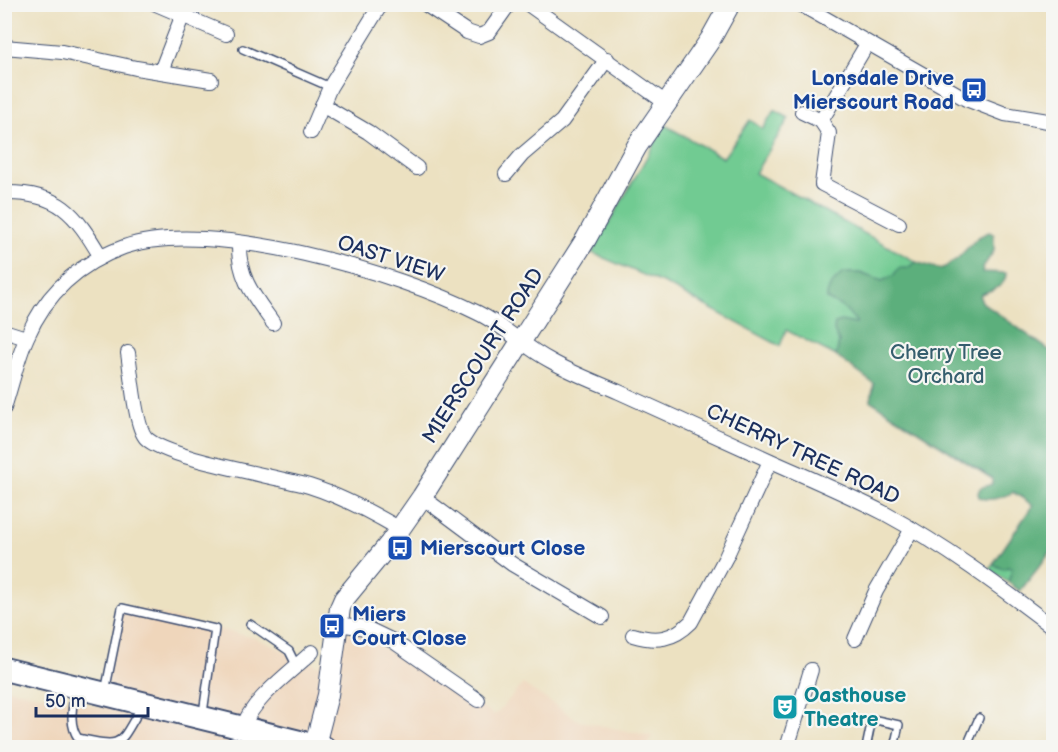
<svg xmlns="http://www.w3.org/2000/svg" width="1058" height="752" viewBox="0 0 1058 752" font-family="'Balsamiq Sans',sans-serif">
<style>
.built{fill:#efd6bb}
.green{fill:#71cb92;stroke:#467d78;stroke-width:1.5}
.forest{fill:#5caf7c;stroke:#3c6f6d;stroke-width:1.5}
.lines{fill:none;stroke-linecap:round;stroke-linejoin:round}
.lane-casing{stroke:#3a4a6d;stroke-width:10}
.street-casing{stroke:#3a4a6d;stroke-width:16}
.secondary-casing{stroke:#3a4a6d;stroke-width:22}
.primary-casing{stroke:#3a4a6d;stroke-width:26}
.lane{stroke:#fff;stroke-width:7}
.street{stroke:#fff;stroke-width:14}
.secondary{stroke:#fff;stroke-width:20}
.primary{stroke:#fff;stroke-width:22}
.labels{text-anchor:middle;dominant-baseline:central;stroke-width:4.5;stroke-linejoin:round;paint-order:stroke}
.transit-label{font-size:21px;font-weight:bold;fill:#164399;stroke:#f6f6f2;text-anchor:start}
.street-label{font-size:21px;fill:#1b2f5e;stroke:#f6f6f2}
.park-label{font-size:21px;fill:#355e6e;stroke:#f6f6f2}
.culture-label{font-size:21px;font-weight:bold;fill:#0d838f;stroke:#f6f6f2;text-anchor:start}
</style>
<rect width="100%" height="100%" fill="#f6f6f2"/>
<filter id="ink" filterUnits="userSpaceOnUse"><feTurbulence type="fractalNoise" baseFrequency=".0167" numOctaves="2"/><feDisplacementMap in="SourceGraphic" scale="12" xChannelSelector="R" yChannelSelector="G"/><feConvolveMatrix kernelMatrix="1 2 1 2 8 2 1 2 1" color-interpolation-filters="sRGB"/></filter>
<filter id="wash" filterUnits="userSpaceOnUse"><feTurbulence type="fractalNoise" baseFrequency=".008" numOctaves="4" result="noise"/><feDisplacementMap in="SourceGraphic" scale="24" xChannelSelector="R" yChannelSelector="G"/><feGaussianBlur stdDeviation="1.35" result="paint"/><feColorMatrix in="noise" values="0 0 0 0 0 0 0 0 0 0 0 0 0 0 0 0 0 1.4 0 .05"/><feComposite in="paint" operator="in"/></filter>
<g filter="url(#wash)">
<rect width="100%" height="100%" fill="#ece1c1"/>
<path class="built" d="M117,604L255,638L319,666L352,629L495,715L523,684L579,721L652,736L645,748L13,747L5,746L4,688L104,708Z"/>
<path class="green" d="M774,110L789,118L755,173L958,285L1053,353V549L1020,591L990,569L1033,505L871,401L875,376L786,330L780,346L667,285L592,253L665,125L723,158L750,120L763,129Z"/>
<path class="forest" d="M989,232L994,234V251L983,267L982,272L1006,273C1006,288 992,289 981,294L980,298L983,303L1053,353V549L1020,591L1008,582L1012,569L1008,567L1003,569L993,564L1033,505L1014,492C1004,497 989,502 979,497L978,493L980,488L992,484V478L871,401L874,384L836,356L839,342L834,331L835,323L841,321L856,324V321L842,307L827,299C826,288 835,280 843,273H860L882,281L893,276L899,268H907L916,262L939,269L945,267L958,258L978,237Z"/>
</g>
<g filter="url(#ink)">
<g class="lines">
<g class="lane-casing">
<g id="lane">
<path d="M243,49L330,87"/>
<path d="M250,624L289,651L297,667"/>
<path d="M75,689C73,705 68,724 78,738C125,748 118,746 142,706"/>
<path d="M105,692L122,608L215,629L203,713"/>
<path d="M244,748L249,732"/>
<path d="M866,748L872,719L899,725L894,748"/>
<path d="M966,748L979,718"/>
</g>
</g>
<g class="street-casing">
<g id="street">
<path d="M156,4L226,34"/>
<path d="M425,4L467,32L479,36L489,32L509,4"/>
<path d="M528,4L666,103"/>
<path d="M800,4L966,99L1005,114L1054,122"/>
<path d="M4,47L62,52L136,68L211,80"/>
<path d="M161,71L187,4"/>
<path d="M322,105L368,132L417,168"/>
<path d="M802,112L821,121L829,133L822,184L899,224"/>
<path d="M821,121L867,44"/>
<path d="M311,132L330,87L381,4"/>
<path d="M506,174L522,155L562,121L607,59"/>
<path d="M4,193C59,192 75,213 101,257"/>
<path d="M239,243C238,278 254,296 273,323"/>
<path d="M4,331L26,338"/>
<path d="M128,353C131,371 135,427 146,438C167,459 275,476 309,486C341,496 371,512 400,529"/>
<path d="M4,408C12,384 17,359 27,337C46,293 80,263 124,247C210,217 399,273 478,313C505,326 525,348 551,361C572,373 596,382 619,392C669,415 720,438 771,461C809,478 847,494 884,513C945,546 999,586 1054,628"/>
<path d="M422,497L512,564L602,617"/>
<path d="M338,624L366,628L393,641L478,700"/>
<path d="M633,635C656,642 673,640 691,622L726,557L770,461"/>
<path d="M855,639L876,591L912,529"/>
<path d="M243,728C250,701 291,672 312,652"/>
<path d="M787,748L811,670"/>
</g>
</g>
<g class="secondary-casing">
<path id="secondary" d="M315,745L328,695L340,608L344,599L390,543L422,497L586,239L637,146L710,40L730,4"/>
</g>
<g class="primary-casing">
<path id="primary" d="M4,669L324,748"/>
</g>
<use href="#lane" class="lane"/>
<use href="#street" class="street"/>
<use href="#secondary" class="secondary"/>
<use href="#primary" class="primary"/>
</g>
</g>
<defs>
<g id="bus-square" transform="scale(1.35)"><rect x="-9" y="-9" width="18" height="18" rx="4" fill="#1a4fb4" stroke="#f6f6f2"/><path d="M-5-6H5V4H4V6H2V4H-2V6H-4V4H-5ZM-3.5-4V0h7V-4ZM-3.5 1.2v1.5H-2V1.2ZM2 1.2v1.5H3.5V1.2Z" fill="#fff"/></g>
<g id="theatre-square" transform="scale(1.35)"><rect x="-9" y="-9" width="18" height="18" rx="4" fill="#0f9aa8" stroke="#f6f6f2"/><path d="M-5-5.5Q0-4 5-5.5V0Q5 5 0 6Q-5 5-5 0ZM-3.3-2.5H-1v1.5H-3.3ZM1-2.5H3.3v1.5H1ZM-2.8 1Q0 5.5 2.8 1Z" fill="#fff"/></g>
</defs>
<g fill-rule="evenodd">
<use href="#bus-square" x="974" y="90"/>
<use href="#bus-square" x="400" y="548"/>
<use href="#bus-square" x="332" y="626"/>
<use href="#theatre-square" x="785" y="707"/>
</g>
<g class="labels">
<g class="transit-label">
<text x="954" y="78" text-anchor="end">Lonsdale Drive<tspan x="954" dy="24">Mierscourt Road</tspan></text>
<text x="420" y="548">Mierscourt Close</text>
<text x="352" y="614">Miers<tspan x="352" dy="24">Court Close</tspan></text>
</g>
<g class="street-label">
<text transform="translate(391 259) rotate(18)">OAST VIEW</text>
<text transform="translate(483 356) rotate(-57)">MIERSCOURT ROAD</text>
<text transform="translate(803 454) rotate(25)">CHERRY TREE ROAD</text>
</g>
<g class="park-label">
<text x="946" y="352">Cherry Tree<tspan x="946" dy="24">Orchard</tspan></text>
</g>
<g class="culture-label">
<text x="804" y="695">Oasthouse<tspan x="804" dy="24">Theatre</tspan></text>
</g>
</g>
<rect width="1058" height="752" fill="none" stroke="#f6f6f2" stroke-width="24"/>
<path d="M36 707v9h112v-9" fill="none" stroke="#1b2f5e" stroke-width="3"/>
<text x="45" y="707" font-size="18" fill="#1b2f5e" stroke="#f6f6f2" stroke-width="4.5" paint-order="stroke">50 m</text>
</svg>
